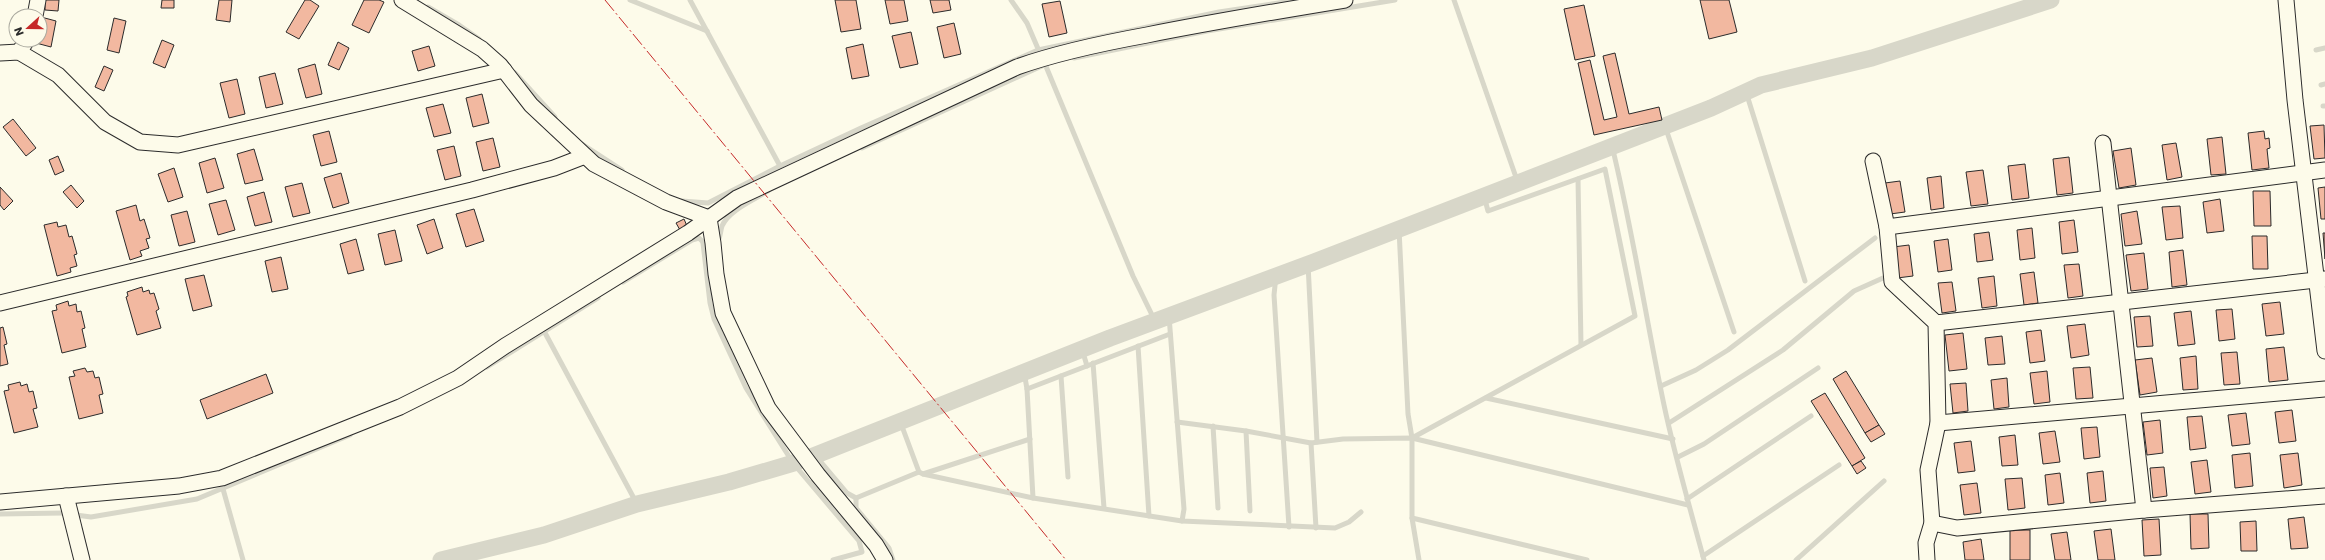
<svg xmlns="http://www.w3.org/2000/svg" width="2325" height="560" viewBox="0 0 2325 560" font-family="Poppins,sans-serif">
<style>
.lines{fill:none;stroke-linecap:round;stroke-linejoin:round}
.stream{stroke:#d8d7c9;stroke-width:5}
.canal{stroke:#d8d7c9;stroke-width:17}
.building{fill:#f2b8a0;stroke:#2b2b2b}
.street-casing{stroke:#2b2b2b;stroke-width:17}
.street{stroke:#fdfbea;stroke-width:15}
.power{stroke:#c62828;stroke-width:1;stroke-dasharray:14 3 2 3;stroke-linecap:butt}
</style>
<rect width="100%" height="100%" fill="#fdfbea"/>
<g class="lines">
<g class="stream">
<path d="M630,0L707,31"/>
<path d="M690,0L780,166"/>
<path d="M1011,0L1027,23L1039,51"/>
<path d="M1454,0L1518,183"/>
<path d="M428,7L459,25L479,39"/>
<path d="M2316,50L2325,48"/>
<path d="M1074,58L1207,31L1395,0"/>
<path d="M1045,64L1133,276L1155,321"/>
<path d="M515,73L555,117"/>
<path d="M2321,85L2325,84"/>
<path d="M1746,92L1805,281"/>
<path d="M2323,106H2325"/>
<path d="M1665,126L1734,332"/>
<path d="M582,144L622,170"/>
<path d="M1612,146C1633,232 1646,319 1664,405C1675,457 1690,508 1704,560"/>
<path d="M862,148L1044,65"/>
<path d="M1578,179L1581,345"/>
<path d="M682,201L708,203L780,166L861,128L1038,50L1219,12L1298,0"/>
<path d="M1399,229L1408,414L1412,438V518L1419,560"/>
<path d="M718,241C721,236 720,232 722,226C729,210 754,200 768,191"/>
<path d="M703,243L710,303L714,319L746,388L793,463L859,541L862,552L833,560"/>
<path d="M1308,264L1317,442"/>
<path d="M1276,276L1274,295L1289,527"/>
<path d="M623,282L692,240L699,238L704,243"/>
<path d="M1169,316L1184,509L1182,521"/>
<path d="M544,331L637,504"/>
<path d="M1138,346L1149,516"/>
<path d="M1082,349L1087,366"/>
<path d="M1093,363L1104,508"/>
<path d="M487,367L598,298"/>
<path d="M1024,372L1027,389L1033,498"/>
<path d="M1061,376L1068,477"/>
<path d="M1661,386L1696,370L1728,350L1875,238"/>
<path d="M1027,389L1170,334"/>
<path d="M1486,398L1673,439"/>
<path d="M900,421L919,472L923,474L1033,498L1182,521L1335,528L1349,522L1361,512"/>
<path d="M1177,422L1246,431L1311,443L1343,439L1412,438L1688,505"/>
<path d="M1669,423L1783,350L1854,291L1883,278"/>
<path d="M1213,426L1218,508"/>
<path d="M1246,431L1250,511"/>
<path d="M1412,438L1635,316L1605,169L1488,211L1484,196"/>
<path d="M1311,443L1316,528"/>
<path d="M815,455L847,493L856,498L919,472"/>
<path d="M1678,457L1704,444L1818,368"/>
<path d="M923,474L1030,439"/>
<path d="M223,489L243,560"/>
<path d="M856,498V508L889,548L893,560"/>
<path d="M1687,499L1811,416"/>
<path d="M0,514L63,513"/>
<path d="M76,515L91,517L197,499L350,435"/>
<path d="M1412,518L1587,560"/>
<path d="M467,554L469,560"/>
<path d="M1703,556L1839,465"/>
<path d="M1796,560L1884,481"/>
</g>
<g class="canal">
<path d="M811,457L1110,338L1314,262L1711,108L1761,85L1872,58L2051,0"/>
<path d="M441,560L544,535L637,504L729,482L797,462"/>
</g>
</g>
<g class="building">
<path d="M45,0H59L58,11L45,10Z"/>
<path d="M162,0H174V8H161Z"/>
<path d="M219,0H232L230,22L216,20Z"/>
<path d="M305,0H310L319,6L299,39L286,32Z"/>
<path d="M364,0H379L384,2L369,33L352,25Z"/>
<path d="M835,0H856L861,29L841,32Z"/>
<path d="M885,0H904L908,21L890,24Z"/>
<path d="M930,0H949L951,10L933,13Z"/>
<path d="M1700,0H1729L1737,32L1709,39Z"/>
<path d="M1060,1L1067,33L1049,37L1042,4Z"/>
<path d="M1584,5L1595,56L1575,60L1564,9Z"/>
<path d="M41,17L56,21L51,47L36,43V40H40Z"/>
<path d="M114,18L126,21L119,53L107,50Z"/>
<path d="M954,23L961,54L944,58L937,27Z"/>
<path d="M911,32L918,64L900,68L892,36Z"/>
<path d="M162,40L174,45L165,68L153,63Z"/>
<path d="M338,42L349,48L339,70L328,65Z"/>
<path d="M863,44L869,76L852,79L846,48Z"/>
<path d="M429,46L435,66L418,71L412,51Z"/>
<path d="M1615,53L1629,114L1659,107L1662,120L1594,135L1578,63L1590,60L1604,120L1617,117L1603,56Z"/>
<path d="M315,64L322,94L306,98L298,69Z"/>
<path d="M104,66L113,70L104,91L95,87Z"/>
<path d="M275,73L283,104L266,108L259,77Z"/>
<path d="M237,79L245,114L229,118L220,83Z"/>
<path d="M482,94L489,123L473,127L466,98Z"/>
<path d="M443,104L451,133L434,137L426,108Z"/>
<path d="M13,119L36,148L26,156L3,127Z"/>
<path d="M2324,125L2325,158L2314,159L2310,126Z"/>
<path d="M329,131L337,162L321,166L313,135Z"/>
<path d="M2264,131L2265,139L2269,138L2270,148L2267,149L2269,168L2252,170L2248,133Z"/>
<path d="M2222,137L2226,174L2211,175L2207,139Z"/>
<path d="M493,138L500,167L483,171L476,142Z"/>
<path d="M2176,143L2182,177L2167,180L2162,145Z"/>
<path d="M454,146L461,176L445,180L437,150Z"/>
<path d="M2131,148L2136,185L2119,188L2113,151Z"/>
<path d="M254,149L263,180L245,184L237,154Z"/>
<path d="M58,156L64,171L55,175L49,160Z"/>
<path d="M2069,157L2073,193L2057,195L2053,159Z"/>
<path d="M215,158L224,188L207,193L199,163Z"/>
<path d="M2025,164L2029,198L2012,200L2008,166Z"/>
<path d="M174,168L183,197L168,202L158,174Z"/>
<path d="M1983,170L1988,204L1971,206L1966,172Z"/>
<path d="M341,173L349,203L333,208L324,178Z"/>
<path d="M1941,176L1944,208L1931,210L1927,178Z"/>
<path d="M1900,181L1905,212L1890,214L1885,183Z"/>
<path d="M302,183L310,213L293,217L285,187Z"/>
<path d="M71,185L84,201L77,208L63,192Z"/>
<path d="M0,187L13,201L4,210L0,205Z"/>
<path d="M2325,187V219H2321L2318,188Z"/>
<path d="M2253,191H2270L2271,226H2254Z"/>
<path d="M264,192L272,222L255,226L247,197Z"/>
<path d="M2220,199L2224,231L2207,233L2203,202Z"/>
<path d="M226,200L235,230L218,235L209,204Z"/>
<path d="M136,205L140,221L144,219L150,238L146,239L149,248L140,251L142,256L130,260L116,211Z"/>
<path d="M2180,206L2183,238L2166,240L2162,207Z"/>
<path d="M474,209L484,241L466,247L456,214Z"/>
<path d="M187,211L195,242L179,246L171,215Z"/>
<path d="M2137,211L2142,244L2125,246L2121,214Z"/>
<path d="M434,219L443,248L427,254L417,225Z"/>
<path d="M684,219L687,226L680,230L676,223Z"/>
<path d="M2074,220L2078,252L2062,254L2059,222Z"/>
<path d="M57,222L58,227L66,225L69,237L72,236L77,254L74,255L77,266L70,268L71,272L57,276L44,225Z"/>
<path d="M2032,228L2035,258L2020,260L2017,230Z"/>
<path d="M395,230L402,261L385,265L378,234Z"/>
<path d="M1989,232L1993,260L1977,262L1974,234Z"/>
<path d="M2323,233H2325V259Z"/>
<path d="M2252,236H2267L2268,269H2253Z"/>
<path d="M356,239L364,270L348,274L340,244Z"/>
<path d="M1948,239L1952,270L1938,272L1934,241Z"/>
<path d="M1909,245L1913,276L1897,278L1893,247Z"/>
<path d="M2183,250L2187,285L2172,287L2169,252Z"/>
<path d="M2144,253L2148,289L2131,291L2126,255Z"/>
<path d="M281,257L288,289L272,292L265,261Z"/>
<path d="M2079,264L2083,296L2068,298L2064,265Z"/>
<path d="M2034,272L2038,303L2024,305L2020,274Z"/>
<path d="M204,275L212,306L193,311L185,279Z"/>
<path d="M1994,276L1997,306L1982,308L1978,278Z"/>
<path d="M1952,282L1956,311L1942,313L1938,283Z"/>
<path d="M142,287L143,292L149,290L150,294L154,293L159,309L156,311L161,328L137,335L126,297L128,296L127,292Z"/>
<path d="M68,301L69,306L76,304L77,312L81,311L85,328L82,329L86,347L62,353L52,311L57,310L56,305Z"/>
<path d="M2280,302L2284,334L2266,336L2262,304Z"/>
<path d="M2232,309L2235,339L2219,341L2216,310Z"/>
<path d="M2191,311L2195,344L2178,346L2174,313Z"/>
<path d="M2150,316L2153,346L2137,347L2134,317Z"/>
<path d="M2085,324L2089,355L2071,358L2067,326Z"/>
<path d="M3,327L7,344L4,345L8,364L0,366V328Z"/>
<path d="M2041,330L2045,361L2030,363L2026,332Z"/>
<path d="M1963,333L1967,369L1949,371L1945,335Z"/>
<path d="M2002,336L2005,364L1988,365L1985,338Z"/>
<path d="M2284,347L2288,380L2269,382L2266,349Z"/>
<path d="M2237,352L2240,384L2224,385L2221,353Z"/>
<path d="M2196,356L2198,389L2183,390L2180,358Z"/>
<path d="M2152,358L2157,392L2140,395L2135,360Z"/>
<path d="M2090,367L2093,398L2076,399L2073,368Z"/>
<path d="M85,368L87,372L93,371L95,378L99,377L103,394L99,395L103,413L79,419L69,377L75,376L73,371Z"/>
<path d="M1846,371L1879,425L1865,433L1833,379Z"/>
<path d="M2047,371L2050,402L2034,404L2030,373Z"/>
<path d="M266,374L273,393L207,419L200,400Z"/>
<path d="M2007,378L2009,407L1994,409L1991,380Z"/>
<path d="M20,382L21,386L27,384L29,392L33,391L37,408L33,409L38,427L14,433L4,391L9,390L8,385Z"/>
<path d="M1966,383L1968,411L1953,413L1950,384Z"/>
<path d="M1825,393L1865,458L1852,466L1811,401Z"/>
<path d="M2292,410L2296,441L2279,443L2275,412Z"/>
<path d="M2246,413L2250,444L2232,446L2228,415Z"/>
<path d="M2202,416L2206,448L2190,450L2187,417Z"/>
<path d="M2160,420L2163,453L2147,455L2143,422Z"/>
<path d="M1879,425L1885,434L1871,442L1865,433Z"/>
<path d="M2097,427L2100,457L2084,459L2081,428Z"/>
<path d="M2055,431L2060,462L2043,464L2039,433Z"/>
<path d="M2015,435L2018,465L2002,466L1999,437Z"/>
<path d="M1971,441L1975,471L1958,473L1954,443Z"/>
<path d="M2250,453L2253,486L2235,488L2232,455Z"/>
<path d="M2298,453L2302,485L2284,488L2280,455Z"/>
<path d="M2207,460L2211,492L2195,494L2191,462Z"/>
<path d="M1861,461L1866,468L1857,474L1852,466Z"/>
<path d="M2164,467L2167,496L2153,498L2150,468Z"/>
<path d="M2103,471L2106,501L2090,503L2087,473Z"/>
<path d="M2060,473L2064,503L2048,505L2045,475Z"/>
<path d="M2022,478L2025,508L2008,510L2005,479Z"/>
<path d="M1977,483L1981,513L1964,515L1960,485Z"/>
<path d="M2190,514H2208L2209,548L2191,549Z"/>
<path d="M2304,517L2308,548L2291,549L2288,519Z"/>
<path d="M2159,519L2161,555L2144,556L2142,520Z"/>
<path d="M2256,521L2257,551H2241L2240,522Z"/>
<path d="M2111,529L2115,560H2098L2094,531Z"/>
<rect x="2010" y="530" width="20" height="30"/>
<path d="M2067,532L2071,560H2055L2051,534Z"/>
<path d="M1981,539L1984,560H1965L1963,542Z"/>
</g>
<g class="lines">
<g class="street-casing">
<g id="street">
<path d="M402,0L482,49L500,65L531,105L594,164L666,202L709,218L713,243L716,274L723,313L768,408L818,475L876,545L885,560"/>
<path d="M2286,0L2295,100L2325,351"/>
<path d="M35,16L38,0"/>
<path d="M19,52L27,40"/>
<path d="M0,53L19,52L58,75L105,122L140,142L178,145L504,70"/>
<path d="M2103,143L2144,510"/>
<path d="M1873,161L1887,227L1892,282L1936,323L1938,423L1928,470L1932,523L1926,543L1927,560"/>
<path d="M1887,227L2325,170"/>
<path d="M0,303L472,190L554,168L585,156"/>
<path d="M1936,323L2325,279"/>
<path d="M1938,423L2325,389"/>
<path d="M66,496L82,560"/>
<path d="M0,502L179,486L222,478L400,407L458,378L505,346L688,233L737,198L1017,67C1059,52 1103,43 1147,35C1212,22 1278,11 1345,0"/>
<path d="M1932,523L1957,528L2144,510L2325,496"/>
</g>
</g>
<use href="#street" class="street"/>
<path class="power" d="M605,0L1066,560"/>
</g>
<g transform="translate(28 28) rotate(249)"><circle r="19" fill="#fdfbea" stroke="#a9a89e"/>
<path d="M0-3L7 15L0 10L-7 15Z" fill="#c62828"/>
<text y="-6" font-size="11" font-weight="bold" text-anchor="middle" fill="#2b2b2b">N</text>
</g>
</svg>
